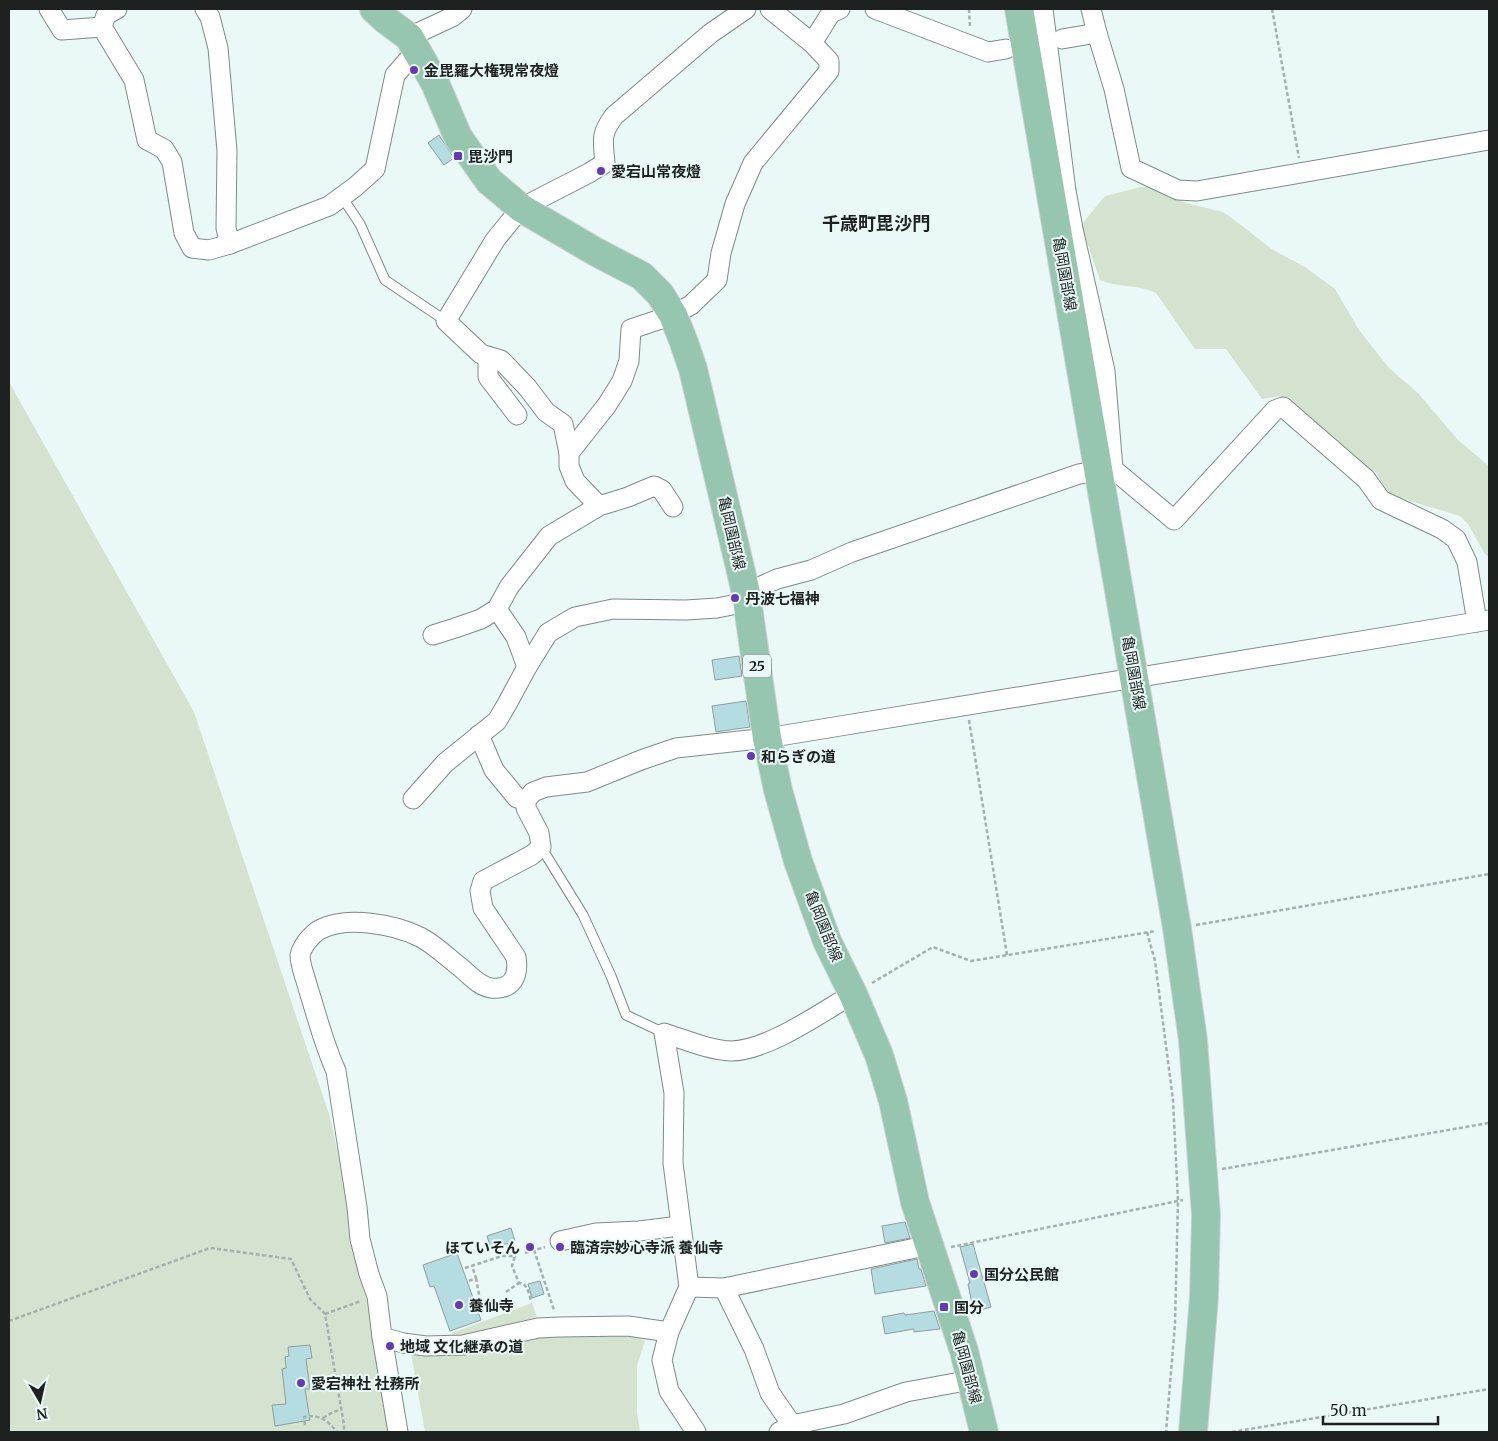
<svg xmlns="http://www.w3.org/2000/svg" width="1498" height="1441" viewBox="0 0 1498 1441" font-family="Merriweather,'Noto Sans JP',serif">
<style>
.green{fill:#d3e3cf}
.building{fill:#b5dce1;stroke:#8f9d9f}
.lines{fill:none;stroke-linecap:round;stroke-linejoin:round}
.lane-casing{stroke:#7d8b88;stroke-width:11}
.street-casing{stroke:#7d8b88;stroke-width:21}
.primary-casing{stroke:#d2d3d3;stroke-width:30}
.path{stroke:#a4b0ae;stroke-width:2.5;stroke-dasharray:4 2.5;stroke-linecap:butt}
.lane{stroke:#fff;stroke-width:9}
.street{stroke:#fff;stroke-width:19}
.primary{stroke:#97c6b0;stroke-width:28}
.poi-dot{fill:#633cb4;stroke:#eaf9f7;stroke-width:2}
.labels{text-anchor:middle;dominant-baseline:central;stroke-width:4;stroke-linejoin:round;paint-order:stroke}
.shield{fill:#eaf9f7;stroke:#5a6261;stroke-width:1}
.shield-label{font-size:14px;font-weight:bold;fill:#1d2221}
.poi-label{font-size:15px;font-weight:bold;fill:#1d2221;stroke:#eaf9f7;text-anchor:start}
.street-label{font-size:15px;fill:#1d2221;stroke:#eaf9f7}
.quarter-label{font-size:18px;font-weight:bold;fill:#1d2221;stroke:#eaf9f7}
</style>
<rect width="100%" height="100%" fill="#eaf9f7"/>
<g class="green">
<path d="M1141,187H1153L1186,203L1223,212L1233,219L1273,250L1305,267L1335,289L1359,330L1389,368L1418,393L1458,440L1489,466V557L1485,554L1468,524L1460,516L1387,494L1376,472L1364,468L1280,396L1262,399L1226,349H1195L1156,293C1138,284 1118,288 1100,280L1081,225L1105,196Z"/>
<path d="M9,382L194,712L330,1117L376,1331L394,1432H9Z"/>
<path d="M532,1303L537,1317L479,1333L454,1337L452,1333Z"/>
<path d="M628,1331L645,1341L637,1366V1412L640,1432H425L410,1348L547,1334Z"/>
</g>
<g class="building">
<path d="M439,135L454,158L444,165L428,143Z"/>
<path d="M739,656L742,676L715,680L712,660Z"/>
<path d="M746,701L750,727L716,732L712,706Z"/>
<path d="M905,1222L910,1238L885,1243L882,1226Z"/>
<path d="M511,1228L515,1241L491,1249L487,1236Z"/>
<path d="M973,1244L991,1307L977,1311L976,1304L972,1305L971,1299L968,1284L970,1283L960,1247Z"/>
<path d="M457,1253L481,1320L450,1331L434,1286L430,1287L423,1265Z"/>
<path d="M917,1259L919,1269H921L926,1286L875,1294L871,1269Z"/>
<path d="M540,1281L544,1294L532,1298L528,1284Z"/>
<path d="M934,1311L940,1329L914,1332V1329L885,1334L882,1317L904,1313L905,1315Z"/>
<path d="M310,1345L312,1358L306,1359L310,1389H305L310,1420L275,1426L272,1405L286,1404L282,1369L286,1368L285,1357L289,1356L288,1347Z"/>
</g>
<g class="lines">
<g class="lane-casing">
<g id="lane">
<path d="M342,197L360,224L385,280L446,321"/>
<path d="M541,847L583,915L611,976L626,1015L664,1033"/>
</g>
</g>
<g class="street-casing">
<g id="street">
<path d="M49,9L62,30L102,27"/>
<path d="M117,9L106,15L102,27L134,80L147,140L164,149L172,162L184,233L192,248L209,250L230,244L329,206L355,187L375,169L395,75L416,51"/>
<path d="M205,9L210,17L218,48L227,151L226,228L230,244"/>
<path d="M875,9L988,52L1006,49"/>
<path d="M1091,9L1097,33"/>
<path d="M409,37L452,17L462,9"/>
<path d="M1062,39L1097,33L1114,89L1131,168L1178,190L1197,191L1489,140"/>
<path d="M812,43L831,13L840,9"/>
<path d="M488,357V377L517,415"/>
<path d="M569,453L563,424L546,412L527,387L501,360L481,354L446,321L495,240L521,208L589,173L605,163C603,140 600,135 614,116L711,33L746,9"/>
<path d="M1113,469L1174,520L1275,410L1283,407L1366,479L1381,500L1442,529L1456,539L1467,562L1477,622"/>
<path d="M599,506L575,481L569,466V453L607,405L622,381L629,361L631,329L673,315L691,305L717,280L721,253L735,204L753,163L829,71V61L812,43L770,9"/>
<path d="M746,593L777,579L811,570L852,552L1079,474L1113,469L1105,371L1073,229L1066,191L1043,9"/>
<path d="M497,609L516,637L527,667"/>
<path d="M433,635L455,628L481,619L497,609L509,587L549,536L599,506L628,497L654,486L662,490L673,507"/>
<path d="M479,735L494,770L517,798L526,800"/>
<path d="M413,799L445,763L497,721L507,704L527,667L548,633L575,617L613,609L686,610L717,608L747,602"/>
<path d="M560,1241L596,1233L639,1231L680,1226"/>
<path d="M689,1287L724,1288L930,1245"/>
<path d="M724,1288L754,1349L770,1393L792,1425"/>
<path d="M382,1337L403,1343L426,1346L463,1345L538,1328L559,1327L628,1326L669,1332"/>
<path d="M398,1432L382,1337L377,1296L369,1274L360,1239L357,1207L336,1071C324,1045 317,1016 308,988C306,979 300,966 300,955C301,950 306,942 309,939C313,935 316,931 321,929C347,916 394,924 420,937C434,944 447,957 460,967C469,974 478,986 491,988C513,990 519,976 516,957L483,908L480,891L483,881L532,855L541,847L539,833L526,808V800L533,792L546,787L587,782L641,760L676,748L767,738L1489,620"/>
<path d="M696,1432L669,1391L662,1360L669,1332L689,1287L673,1163L674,1093L664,1033C686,1040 709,1050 731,1051C767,1051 822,1012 853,994"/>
<path d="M779,1432L792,1425L844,1414L906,1392L971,1380"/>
</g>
</g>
<g class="primary-casing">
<g id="primary">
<path d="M374,9L386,20L409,37L435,83L458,137L489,181L521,208L596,252L642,276L660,294L673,315L683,340L693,369L746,593L767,738L778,790L798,861L827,941L853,994L879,1055L893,1101L915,1202L964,1351L984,1432"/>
<path d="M1019,9L1177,928L1193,1040L1206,1215L1204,1297L1193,1432"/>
</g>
</g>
<g class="path">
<path d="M969,9L970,27"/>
<path d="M1272,9L1299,158"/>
<path d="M969,720L1007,955"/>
<path d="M1196,925L1489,874"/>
<path d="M1147,932L1155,961L1173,1100L1178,1201L1175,1324L1166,1432"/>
<path d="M872,983L933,947L971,961L1156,931"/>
<path d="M1222,1169L1489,1123"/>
<path d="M951,1247L1183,1200"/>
<path d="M534,1250L554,1310"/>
<path d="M525,1253L545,1247"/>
<path d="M514,1257V1260L512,1266L519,1283C528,1284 528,1292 531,1300"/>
<path d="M465,1268L502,1256H516"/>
<path d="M476,1278L480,1300L479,1304L476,1305"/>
<path d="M469,1281L476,1278L472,1266"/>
<path d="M506,1292L519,1283"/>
<path d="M480,1300L490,1303V1304"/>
<path d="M325,1314L361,1301"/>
<path d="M9,1321L210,1248L291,1259L310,1299L325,1314L344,1425V1432"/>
<path d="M323,1418L333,1412L342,1409"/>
<path d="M305,1425L304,1417C320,1414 327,1420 337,1432"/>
<path d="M1232,1432L1489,1389"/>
</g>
<use href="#lane" class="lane"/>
<use href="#street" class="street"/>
<use href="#primary" class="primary"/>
</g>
<g class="poi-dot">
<circle cx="414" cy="70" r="5"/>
<rect x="453" y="151" width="10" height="10" rx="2.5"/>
<circle cx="601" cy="171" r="5"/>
<circle cx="735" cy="598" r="5"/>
<circle cx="751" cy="756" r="5"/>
<circle cx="530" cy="1247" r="5"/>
<circle cx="560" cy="1247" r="5"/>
<circle cx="974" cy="1274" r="5"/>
<circle cx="459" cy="1305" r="5"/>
<rect x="939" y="1302" width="10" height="10" rx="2.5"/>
<circle cx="390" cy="1346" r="5"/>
<circle cx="301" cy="1383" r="5"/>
</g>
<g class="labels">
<rect class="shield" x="743" y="654.5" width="28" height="23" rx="4"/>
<g class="shield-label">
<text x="757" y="666">25</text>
</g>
<g class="poi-label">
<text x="424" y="70">金毘羅大権現常夜燈</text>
<text x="468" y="156">毘沙門</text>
<text x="611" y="171">愛宕山常夜燈</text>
<text x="745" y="598">丹波七福神</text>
<text x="761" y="756">和らぎの道</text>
<text x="520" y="1247" text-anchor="end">ほていそん</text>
<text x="570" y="1247">臨済宗妙心寺派 養仙寺</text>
<text x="984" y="1274">国分公民館</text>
<text x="469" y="1305">養仙寺</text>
<text x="954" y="1307">国分</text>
<text x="400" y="1346">地域 文化継承の道</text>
<text x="311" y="1383">愛宕神社 社務所</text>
</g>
<g class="street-label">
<text transform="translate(1065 274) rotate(80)">亀岡園部線</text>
<text transform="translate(732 533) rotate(77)">亀岡園部線</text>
<text transform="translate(1134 673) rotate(80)">亀岡園部線</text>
<text transform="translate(824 926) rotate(68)">亀岡園部線</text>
<text transform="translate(967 1367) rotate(75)">亀岡園部線</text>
</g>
<g class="quarter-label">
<text x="876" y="223">千歳町毘沙門</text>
</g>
</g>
<rect width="1498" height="1441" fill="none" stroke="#1d2221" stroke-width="20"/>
<g transform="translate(40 1401) rotate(171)" stroke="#eaf9f7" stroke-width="4" paint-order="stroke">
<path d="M0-4L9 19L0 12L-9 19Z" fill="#1d2221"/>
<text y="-8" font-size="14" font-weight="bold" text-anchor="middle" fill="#1d2221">N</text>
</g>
<path d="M1323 1416v8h115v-8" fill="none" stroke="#1d2221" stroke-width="2.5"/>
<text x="1330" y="1416" font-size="15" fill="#1d2221" stroke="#eaf9f7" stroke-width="4" paint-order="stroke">50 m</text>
</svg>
